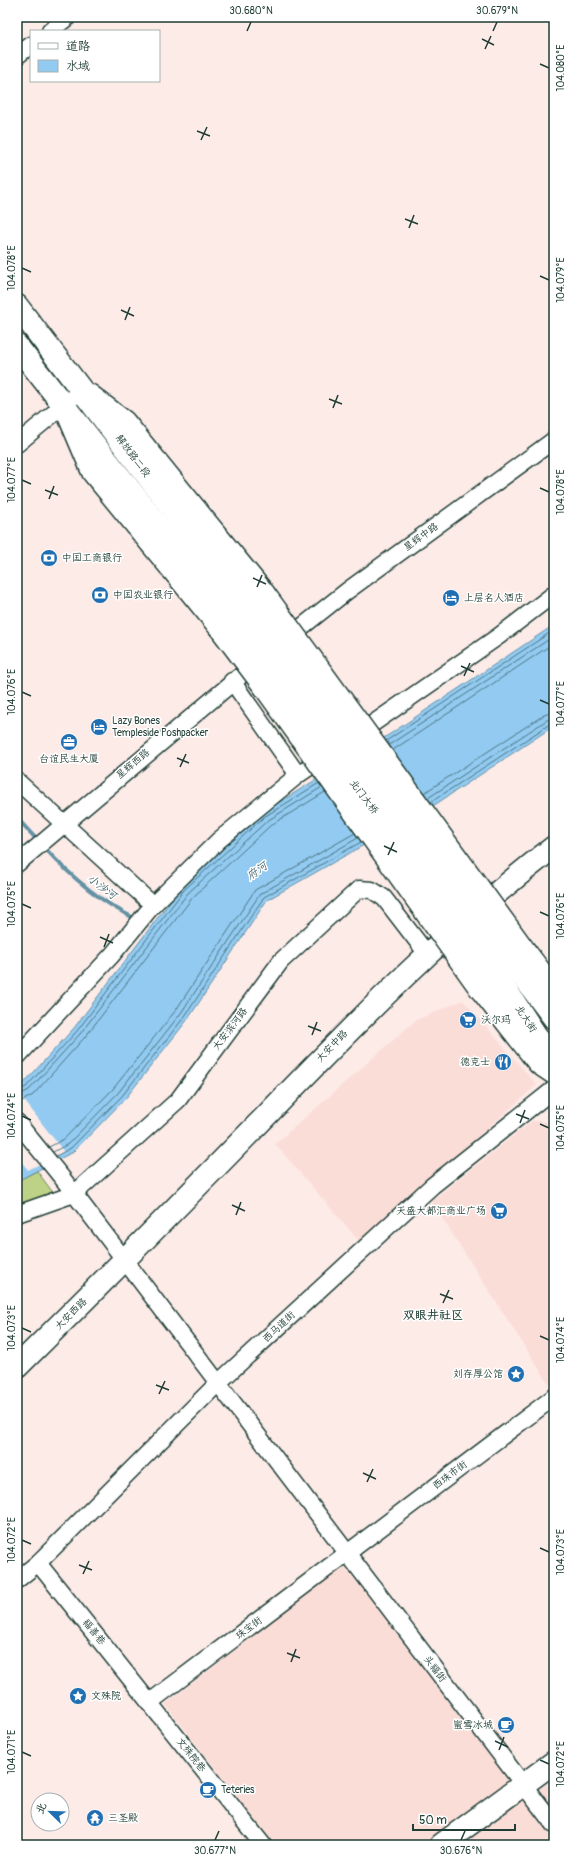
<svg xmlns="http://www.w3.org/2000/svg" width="571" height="1862" viewBox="0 0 571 1862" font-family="Pangolin,'LXGW WenKai TC',sans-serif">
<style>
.built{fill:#fbddd8}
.green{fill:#bed287;stroke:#6e885e}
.water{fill:#92caf1;stroke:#6492a5}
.pier{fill:#fdebe8}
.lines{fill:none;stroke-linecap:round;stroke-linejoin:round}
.shore{stroke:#4d7580;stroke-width:1}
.stream{stroke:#6492a5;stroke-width:4}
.street-casing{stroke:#1f3d34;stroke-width:19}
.secondary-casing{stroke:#1f3d34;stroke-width:25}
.primary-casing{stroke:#1f3d34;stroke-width:25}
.street{stroke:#fff;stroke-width:16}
.secondary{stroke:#fff;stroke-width:22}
.primary{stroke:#fff;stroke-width:22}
.secondary-bridge-casing{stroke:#1f3d34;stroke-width:25;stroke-linecap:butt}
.primary-bridge-casing{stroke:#1f3d34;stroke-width:25;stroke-linecap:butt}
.secondary-bridge{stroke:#fff;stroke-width:22}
.primary-bridge{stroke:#fff;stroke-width:22}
.ticks{fill:none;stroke:#1f3d34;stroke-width:1.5}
.labels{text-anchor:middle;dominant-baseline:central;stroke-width:3;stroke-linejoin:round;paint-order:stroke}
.street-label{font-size:10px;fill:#1f3d34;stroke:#fff}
.poi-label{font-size:10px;fill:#1f3d34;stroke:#fff;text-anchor:start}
.water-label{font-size:11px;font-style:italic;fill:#3c6063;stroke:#fff}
.quarter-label{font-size:12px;font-weight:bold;fill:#1f3d34;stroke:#fff}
.neatline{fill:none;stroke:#1f3d34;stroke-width:1.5}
.ticks-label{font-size:10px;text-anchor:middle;fill:#1f3d34}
</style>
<rect width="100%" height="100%" fill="#fdebe8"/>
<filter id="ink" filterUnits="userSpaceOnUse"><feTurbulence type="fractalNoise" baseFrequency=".025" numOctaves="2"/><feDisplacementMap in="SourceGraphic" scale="8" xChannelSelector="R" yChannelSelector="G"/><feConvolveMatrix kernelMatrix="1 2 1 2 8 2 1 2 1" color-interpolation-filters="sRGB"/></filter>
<g filter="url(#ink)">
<g class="built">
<path d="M463,1000L537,1085L359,1241L275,1144L416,1020Z"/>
<path d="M532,1121L554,1122V1381L549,1384L431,1201Z"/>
<path d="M344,1566L526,1799L554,1779V1845H275L165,1704Z"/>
</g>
<path class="green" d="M37,1171L54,1194L17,1208V1181Z"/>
<path class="water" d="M554,625V726L436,804L267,900L188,1019L125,1099L73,1152L17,1181V1087L23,1084L74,1028L181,887L262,813L390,734Z"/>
<path class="pier" d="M17,1091L64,1152L28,1170L17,1156Z"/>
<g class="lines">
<g class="shore">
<path d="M386,741L554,630"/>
<path d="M389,745L554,636"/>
<path d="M393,750L554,643"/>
<path d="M424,793L544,715L554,712"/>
<path d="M428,798L547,720L554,718"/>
<path d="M431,802L550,724L554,723"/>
<path d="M17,1091L26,1087L77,1031L184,890L264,817L319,783"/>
<path d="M17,1096L29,1090L80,1034L188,893L267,821L322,787"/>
<path d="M17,1102L24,1100L33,1095L85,1037L193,897L271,825L325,792"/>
<path d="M49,1147L64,1139L113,1089L176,1010L255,890L355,833"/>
<path d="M53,1152L68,1144L118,1093L181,1013L260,894L358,838"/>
<path d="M56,1156L71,1148L122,1096L185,1016L264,897L361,842"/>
</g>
<g class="stream">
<path d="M17,818L38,841"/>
<path d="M43,846C69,875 100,902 136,919"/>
</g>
<g class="street-casing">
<g id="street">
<path d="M50,31L68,17"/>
<path d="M17,56L31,45"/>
<path d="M17,444L72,398"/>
<path d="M284,641L347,591L554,440"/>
<path d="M232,681L298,775"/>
<path d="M355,736L499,636L554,594"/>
<path d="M17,781L153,905"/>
<path d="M17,864L258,661"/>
<path d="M17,1057L112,955L153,905L219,840L298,775L326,756"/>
<path d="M17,1122L63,1179L554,1825"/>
<path d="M17,1214L74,1194L178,1100L281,961L359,889L372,890L384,898L427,954"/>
<path d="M38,1563L263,1845"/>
<path d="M17,1580L38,1563L218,1383L432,1186L554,1089"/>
<path d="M150,1702L554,1397"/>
</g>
</g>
<g class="secondary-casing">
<g id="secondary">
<path d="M89,395L124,422L264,594"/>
<path d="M70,418L93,472L219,626"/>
<path d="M526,953L554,990"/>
<path d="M481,989L539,1063L554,1073"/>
<path d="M17,1367C98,1287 178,1206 258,1124C353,1026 445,930 554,847"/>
<path d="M441,1845L554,1762"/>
</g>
</g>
<g class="primary-casing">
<g id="primary">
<path d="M17,306L247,606"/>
<path d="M17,346L231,618"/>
<path d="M513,963L554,1018"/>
<path d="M497,976L554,1063"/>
</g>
</g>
<use href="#street" class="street"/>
<use href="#secondary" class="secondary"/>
<use href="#primary" class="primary"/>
<g class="secondary-bridge-casing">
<g id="secondary-bridge">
<path d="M264,594L526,953"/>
<path d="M219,626L265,687L481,989"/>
</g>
</g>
<g class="primary-bridge-casing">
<g id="primary-bridge">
<path d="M247,606L513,963"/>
<path d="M231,618L497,976"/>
</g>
</g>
<use href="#secondary-bridge" class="secondary-bridge"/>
<use href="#primary-bridge" class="primary-bridge"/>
</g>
</g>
<path class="ticks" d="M247,31L251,22M493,31L497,22M482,39L494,45M485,49L491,36M540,64L549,68M197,131L210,136M201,140L207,127M405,219L418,224M409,228L414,215M22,268L31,272M540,276L549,280M121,310L134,316M125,320L130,307M329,399L342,404M333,408L338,395M22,480L31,484M540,488L549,492M45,490L58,495M49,499L54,486M253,578L266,584M257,587L262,575M461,666L474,672M464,676L470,663M22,692L31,696M540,700L549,704M177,758L189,763M180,767L186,754M384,846L397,852M388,855L394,842M22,904L31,908M540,912L549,916M100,937L113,943M104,947L109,934M308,1026L321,1031M312,1035L317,1022M516,1114L529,1119M22,1116L31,1120M520,1123L525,1110M540,1124L549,1128M232,1205L245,1211M236,1215L241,1202M440,1294L453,1299M443,1303L449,1290M22,1328L31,1332M540,1336L549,1340M156,1385L169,1390M159,1394L165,1381M363,1473L376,1479M367,1482L373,1469M22,1540L31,1544M540,1548L549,1552M79,1565L92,1570M83,1574L89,1561M287,1653L300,1658M291,1662L296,1649M495,1741L508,1747M499,1750L504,1737M22,1752L31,1756M540,1760L549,1764M215,1840L219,1831M461,1840L465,1831"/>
<defs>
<g id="bank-disc" transform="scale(0.9)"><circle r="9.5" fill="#1f6fb2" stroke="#fff"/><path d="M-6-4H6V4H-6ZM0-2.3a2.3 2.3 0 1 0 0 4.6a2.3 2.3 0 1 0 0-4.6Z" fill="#fff"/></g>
<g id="hotel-disc" transform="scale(0.9)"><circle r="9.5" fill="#1f6fb2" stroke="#fff"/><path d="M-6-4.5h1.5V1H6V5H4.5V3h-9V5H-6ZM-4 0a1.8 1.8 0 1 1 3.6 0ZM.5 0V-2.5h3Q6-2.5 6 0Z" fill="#fff"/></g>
<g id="office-disc" transform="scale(0.9)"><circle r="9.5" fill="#1f6fb2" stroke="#fff"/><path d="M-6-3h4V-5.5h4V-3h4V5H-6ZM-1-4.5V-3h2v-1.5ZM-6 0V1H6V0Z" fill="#fff"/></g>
<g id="supermarket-disc" transform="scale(0.9)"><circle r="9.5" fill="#1f6fb2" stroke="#fff"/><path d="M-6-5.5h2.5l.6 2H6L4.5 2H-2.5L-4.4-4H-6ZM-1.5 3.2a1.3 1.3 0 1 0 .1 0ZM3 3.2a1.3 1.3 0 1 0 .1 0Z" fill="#fff"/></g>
<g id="restaurant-disc" transform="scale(0.9)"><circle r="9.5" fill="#1f6fb2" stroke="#fff"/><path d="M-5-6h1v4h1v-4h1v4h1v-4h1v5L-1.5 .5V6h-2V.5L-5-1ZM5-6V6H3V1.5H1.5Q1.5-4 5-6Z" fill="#fff"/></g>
<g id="sight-disc" transform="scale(0.9)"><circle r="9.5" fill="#1f6fb2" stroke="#fff"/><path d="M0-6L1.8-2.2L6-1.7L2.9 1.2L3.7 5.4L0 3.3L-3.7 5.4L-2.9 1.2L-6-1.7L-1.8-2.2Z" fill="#fff"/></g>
<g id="cafe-disc" transform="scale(0.9)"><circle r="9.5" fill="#1f6fb2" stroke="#fff"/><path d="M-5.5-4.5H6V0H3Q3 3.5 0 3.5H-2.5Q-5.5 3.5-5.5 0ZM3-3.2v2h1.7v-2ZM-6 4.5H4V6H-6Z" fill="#fff"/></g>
<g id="temple-disc" transform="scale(0.9)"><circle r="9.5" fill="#1f6fb2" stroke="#fff"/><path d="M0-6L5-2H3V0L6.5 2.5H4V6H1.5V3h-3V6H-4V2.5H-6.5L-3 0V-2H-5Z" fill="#fff"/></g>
</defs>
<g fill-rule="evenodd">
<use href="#bank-disc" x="49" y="558"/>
<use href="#bank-disc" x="100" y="595"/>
<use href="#hotel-disc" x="451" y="598"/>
<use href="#hotel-disc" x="99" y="727"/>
<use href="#office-disc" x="69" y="742"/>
<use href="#supermarket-disc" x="468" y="1020"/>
<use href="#restaurant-disc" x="503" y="1062"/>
<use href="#supermarket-disc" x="499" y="1211"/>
<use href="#sight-disc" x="516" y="1374"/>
<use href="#sight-disc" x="78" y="1696"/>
<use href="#cafe-disc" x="506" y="1725"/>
<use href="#cafe-disc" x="208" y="1790"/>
<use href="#temple-disc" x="95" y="1818"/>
</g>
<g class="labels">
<g class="street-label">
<text transform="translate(133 456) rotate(53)">解放路二段</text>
<text transform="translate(421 537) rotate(-36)">星辉中路</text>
<text transform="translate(133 764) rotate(-40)">星辉西路</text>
<text transform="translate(364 797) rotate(53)">北门大桥</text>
<text transform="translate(526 1019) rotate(57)">北大街</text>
<text transform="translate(230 1029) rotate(-53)">大安滨河路</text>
<text transform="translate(332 1046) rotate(-46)">大安中路</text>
<text transform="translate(71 1314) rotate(-45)">大安西路</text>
<text transform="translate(279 1327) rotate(-43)">西马道街</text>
<text transform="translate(450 1475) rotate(-37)">西珠市街</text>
<text transform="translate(249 1628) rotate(-37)">珠宝街</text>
<text transform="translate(94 1632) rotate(51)">福善巷</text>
<text transform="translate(435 1669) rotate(53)">头福街</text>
<text transform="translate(191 1755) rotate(51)">文殊院巷</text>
</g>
<g class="poi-label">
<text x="62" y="558">中国工商银行</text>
<text x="113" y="595">中国农业银行</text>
<text x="464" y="598">上层名人酒店</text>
<text x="112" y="721">Lazy Bones<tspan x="112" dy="12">Templeside Poshpacker</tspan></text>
<text x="69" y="759" text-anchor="middle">台谊民生大厦</text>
<text x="481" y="1020">沃尔玛</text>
<text x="490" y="1062" text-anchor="end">德克士</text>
<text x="486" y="1211" text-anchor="end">天盛大都汇商业广场</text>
<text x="503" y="1374" text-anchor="end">刘存厚公馆</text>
<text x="91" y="1696">文殊院</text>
<text x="493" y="1725" text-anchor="end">蜜雪冰城</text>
<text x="221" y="1790">Teteries</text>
<text x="108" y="1818">三圣殿</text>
</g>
<g class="water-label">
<text transform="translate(257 871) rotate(-35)">府河</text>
<text transform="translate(102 887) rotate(37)">小沙河</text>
</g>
<g class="quarter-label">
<text x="433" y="1315">双眼井社区</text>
</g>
</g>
<rect width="571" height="1862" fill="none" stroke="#fff" stroke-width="44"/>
<rect x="30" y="30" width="130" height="52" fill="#ffffff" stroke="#a5b1ae"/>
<rect x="38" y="43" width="20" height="6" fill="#ffffff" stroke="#a5b1ae"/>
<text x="66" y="50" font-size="12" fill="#1f3d34">道路</text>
<rect x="38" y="60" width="20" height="12" fill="#92caf1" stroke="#a5b1ae"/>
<text x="66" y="70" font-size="12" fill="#1f3d34">水域</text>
<g transform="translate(50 1812) rotate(293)"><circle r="19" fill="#ffffff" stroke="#a5b1ae"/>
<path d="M0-3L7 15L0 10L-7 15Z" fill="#1f6fb2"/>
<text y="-6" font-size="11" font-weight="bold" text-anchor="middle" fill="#1f3d34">北</text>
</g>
<path d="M413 1824v6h102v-6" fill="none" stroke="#1f3d34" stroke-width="2"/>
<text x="419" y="1824" font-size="12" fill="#1f3d34" stroke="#ffffff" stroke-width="3" paint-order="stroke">50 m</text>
<rect x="22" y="22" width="527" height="1818" class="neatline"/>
<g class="ticks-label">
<text x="251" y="14">30.680°N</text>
<text x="497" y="14">30.679°N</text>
<text transform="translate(560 68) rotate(-90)" y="4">104.080°E</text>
<text transform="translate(11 268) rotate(-90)" y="4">104.078°E</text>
<text transform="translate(560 280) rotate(-90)" y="4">104.079°E</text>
<text transform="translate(11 480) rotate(-90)" y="4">104.077°E</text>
<text transform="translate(560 492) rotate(-90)" y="4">104.078°E</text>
<text transform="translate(11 692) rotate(-90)" y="4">104.076°E</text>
<text transform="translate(560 704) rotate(-90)" y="4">104.077°E</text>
<text transform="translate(11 904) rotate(-90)" y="4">104.075°E</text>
<text transform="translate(560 916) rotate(-90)" y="4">104.076°E</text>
<text transform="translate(11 1116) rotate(-90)" y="4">104.074°E</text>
<text transform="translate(560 1128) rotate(-90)" y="4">104.075°E</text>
<text transform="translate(11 1328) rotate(-90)" y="4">104.073°E</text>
<text transform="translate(560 1340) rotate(-90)" y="4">104.074°E</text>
<text transform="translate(11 1540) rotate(-90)" y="4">104.072°E</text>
<text transform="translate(560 1552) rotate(-90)" y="4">104.073°E</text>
<text transform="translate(11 1752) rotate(-90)" y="4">104.071°E</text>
<text transform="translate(560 1764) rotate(-90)" y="4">104.072°E</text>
<text x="215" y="1854">30.677°N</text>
<text x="461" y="1854">30.676°N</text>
</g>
</svg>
